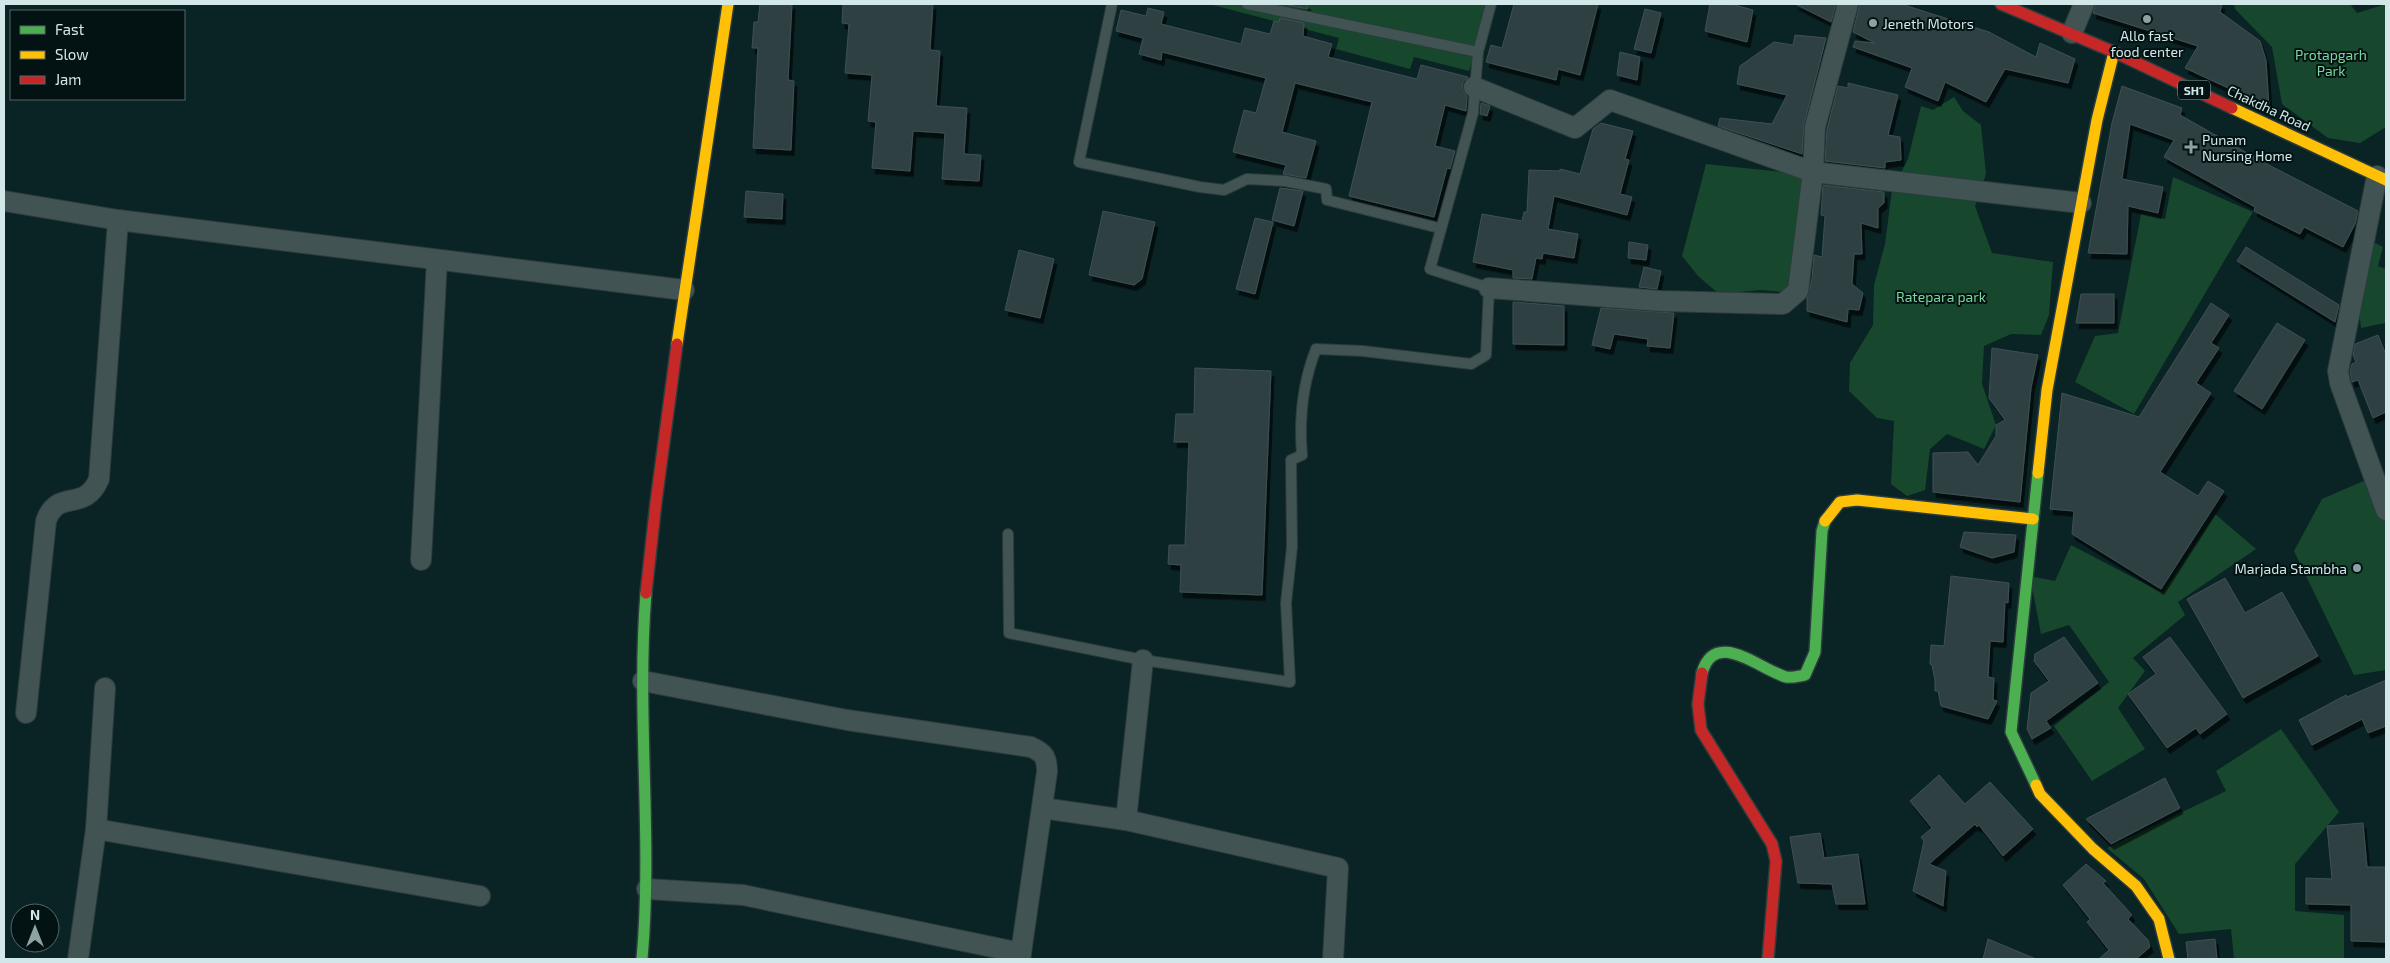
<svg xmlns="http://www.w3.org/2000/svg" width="2390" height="963" viewBox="0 0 2390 963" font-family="'Exo 2',sans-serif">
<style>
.green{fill:#17482d}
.building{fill:#2e4143;stroke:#3e5053;filter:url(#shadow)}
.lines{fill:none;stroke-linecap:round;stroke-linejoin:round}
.lane-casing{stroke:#2c3c3d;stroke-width:12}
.street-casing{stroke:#2c3c3d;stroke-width:22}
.fast-casing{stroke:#2c3c3d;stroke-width:14}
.slow-casing{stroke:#2c3c3d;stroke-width:14}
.jam-casing{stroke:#2c3c3d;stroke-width:14}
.lane{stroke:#425353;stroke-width:10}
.street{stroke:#425353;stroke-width:20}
.fast{stroke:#4caf50;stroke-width:11}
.slow{stroke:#ffc107;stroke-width:11}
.jam{stroke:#c62828;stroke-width:11}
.poi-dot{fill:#8ca2a3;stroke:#031213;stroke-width:2}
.labels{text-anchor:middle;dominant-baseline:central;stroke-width:4;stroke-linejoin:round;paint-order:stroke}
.shield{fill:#031213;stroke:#94a7a8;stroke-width:1}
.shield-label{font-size:12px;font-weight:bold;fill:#d2e7e8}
.poi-label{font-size:14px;fill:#d2e7e8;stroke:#031213;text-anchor:start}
.park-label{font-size:14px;fill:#7ad99a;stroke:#031213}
.street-label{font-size:14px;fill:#d2e7e8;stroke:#031213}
</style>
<defs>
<filter id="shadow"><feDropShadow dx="3" dy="5.5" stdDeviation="0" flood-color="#0009"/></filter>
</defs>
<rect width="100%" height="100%" fill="#0a2324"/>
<g class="green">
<path d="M1209,4H1487L1469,71L1414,57L1410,69L1336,49L1339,38Z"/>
<path d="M2234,4H2350L2357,13L2386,4V127L2360,143L2328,138L2282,104L2272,47L2235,9Z"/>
<path d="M1954,97L1963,111L1981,125L1986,174L1975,206L1992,253L2053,262L2049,315L2041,335L2011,334L1984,346L1982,384L1996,425L1984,449L1947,434L1930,449L1925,490L1907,496L1891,484L1894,421L1877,418L1849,391L1850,363L1873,325L1874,285L1885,244L1892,190L1908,159L1921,106L1933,110Z"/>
<path d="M1706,164L1800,174L1812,184L1796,293L1761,290L1719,294L1698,276L1682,256Z"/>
<path d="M2173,177L2253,212L2134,414L2075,382L2095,336L2118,333L2141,214L2165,219Z"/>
<path d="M2360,235L2383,247L2378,266L2386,269V326L2385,323L2361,328L2353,255Z"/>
<path d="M2368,479L2386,522V670L2354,675L2294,551L2322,499Z"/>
<path d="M2215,514L2256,549L2178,602L2185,615L2133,658L2145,671L2118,708L2145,749L2092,781L2054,726L2109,682L2069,625L2041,634L2030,576L2055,581L2071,545L2163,593Z"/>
<path d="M2281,729L2339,812L2295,864V911L2344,915V959H2234L2231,929L2179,934L2144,879L2107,848L2226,791L2216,771Z"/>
</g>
<g class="building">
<path d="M760,4H792L788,80L794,81L791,150L753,148L758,48H752L754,22H758Z"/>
<path d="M843,4H933L930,50L940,51L936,106L967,108L964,154L981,155L979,181L942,179L945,133L913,131L910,171L872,168L876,122L868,121L872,75L845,73L849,24L842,23Z"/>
<path d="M1284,4H1308L1307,9Z"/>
<path d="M1514,4H1598L1580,75L1558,69L1556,80L1486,62L1491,45L1502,48Z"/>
<path d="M1710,4H1731L1753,10L1747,42L1705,31Z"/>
<path d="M1795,4H1836L1831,22Z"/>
<path d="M1860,4H1901L1989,32L2036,57L2040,43L2075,59L2068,83L2005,69L1986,102L1945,82L1938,101L1905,87L1912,68L1853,47L1855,41L1875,43L1853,32Z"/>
<path d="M2096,4H2222L2220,12L2260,41L2266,60L2269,107L2185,68L2198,46L2093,13Z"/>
<path d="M1148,8L1164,12L1161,24L1241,44L1245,28L1270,34L1274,21L1279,22L1280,18L1304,23L1303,36L1332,44L1328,57L1417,79L1421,65L1468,77L1463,82L1462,88L1467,97L1466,111L1445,105L1435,146L1455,151L1450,169L1447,168L1434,217L1349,196L1372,102L1295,83L1282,132L1316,141L1306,178L1283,174L1286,165L1233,152L1244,110L1256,113L1266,78L1162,52L1161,60L1139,54L1143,38L1116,31L1121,10L1146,16Z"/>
<path d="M1645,9L1661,13L1651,53L1634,49Z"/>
<path d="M1795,35L1826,38L1804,124L1802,154L1718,126L1720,118L1772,124L1787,95L1737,84L1740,66L1774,42L1793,45Z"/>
<path d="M1620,52L1640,57L1637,80L1617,75Z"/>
<path d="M1848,83L1898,95L1888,135L1900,137L1901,160L1885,162V168L1825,161L1827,129L1838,86L1848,88Z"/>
<path d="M2122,86L2182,108L2180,115L2265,163L2358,211L2355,224L2343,247L2304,227L2300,234L2254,211L2255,207L2164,157L2174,140L2130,124L2122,179L2163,187L2158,213L2128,206L2127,254L2088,253L2112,123Z"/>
<path d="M1481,103L1490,106L1487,116L1480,114Z"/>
<path d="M1601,123L1633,131L1625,159L1629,160L1620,194L1632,197L1627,215L1554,196L1548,229L1578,234L1574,258L1543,253L1542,259L1536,258L1532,279L1513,278V270L1473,262L1482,214L1522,221L1524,212H1527L1529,170L1560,171V169L1580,174L1593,129Z"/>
<path d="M1823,185L1884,192V203L1878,208V228L1861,223L1862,254H1854L1852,284L1863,293L1859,310L1848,309L1847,322L1807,311V297L1812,279L1814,255L1822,257L1825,216L1821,215Z"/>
<path d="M1280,188L1303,191L1294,226L1272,220Z"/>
<path d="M746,191L783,194L782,219L744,217Z"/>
<path d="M1103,211L1155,222L1142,279L1134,285L1089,275Z"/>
<path d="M1255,218L1273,222L1255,294L1236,289Z"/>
<path d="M1629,242L1648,245L1646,260L1628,258Z"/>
<path d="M2246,247L2339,305L2335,322L2237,261Z"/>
<path d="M1019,250L1054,259L1040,318L1005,310Z"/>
<path d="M1644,267L1661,271L1657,289L1639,287Z"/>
<path d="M2081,294H2114V323H2076Z"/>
<path d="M1513,302L1564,306V345L1513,344Z"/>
<path d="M2211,303L2229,315L2211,343L2219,348L2196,383L2211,393L2160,472L2198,496L2208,481L2224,491L2161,589L2072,534L2074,511L2050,509L2062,393L2139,417Z"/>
<path d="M1601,308L1674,313L1670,348L1647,346L1648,339L1614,334L1610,349L1592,345Z"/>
<path d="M2277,323L2305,340L2262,409L2234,391Z"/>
<path d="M2378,335L2386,355V412L2373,418L2358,380L2352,382L2350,371L2352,364L2356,362L2353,355L2355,344Z"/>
<path d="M1992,348L2038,355L2031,388L2020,502L1933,492V453L1968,452L1978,465L1996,436V425L2005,420L1989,398Z"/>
<path d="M1195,368L1271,371L1262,595L1180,592L1181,565L1168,564L1169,545H1185L1189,442H1174L1176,414H1194Z"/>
<path d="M1964,532L2016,535L2014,552L1992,558L1960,547Z"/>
<path d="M1951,576L2009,583L2008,603L2005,602L2003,642L1990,641L1988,677L1994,678L1993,700L1997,701L1988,719L1941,706L1938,691H1935V680L1932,665L1930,664L1931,645L1944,646Z"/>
<path d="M2225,578L2245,613L2282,592L2318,656L2243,698L2187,599Z"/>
<path d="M2064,637L2098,683L2046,721L2051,728L2032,739L2027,729L2031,693L2049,681L2034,661L2035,654Z"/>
<path d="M2170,637L2227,714L2200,734L2196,728L2167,748L2128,694L2156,674L2143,657Z"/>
<path d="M2386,680V726L2368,733L2362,719L2312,745L2299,720L2346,695L2347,697Z"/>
<path d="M1939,775L1965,804L1990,782L2033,829L2003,856L1979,825L1977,827L1975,824L1929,864L1946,871L1943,906L1913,891L1924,841L1921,837L1932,828L1910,801Z"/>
<path d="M2165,778L2180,808L2111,844L2086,819Z"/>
<path d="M2363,823L2367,867H2386V942L2351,941V905L2306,904V878L2332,879L2327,826Z"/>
<path d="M1820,833L1824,858L1858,854L1865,904H1836L1832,884L1798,883L1790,837Z"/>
<path d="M2086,864L2106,881L2103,883L2132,915L2128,919L2148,940L2150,947L2136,959H2099L2109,950L2087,922L2090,919L2063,885Z"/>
<path d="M1988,939L2036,959H1983Z"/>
<path d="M2215,939L2217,959H2188L2186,942Z"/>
</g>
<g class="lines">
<g class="lane-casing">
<g id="lane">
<path d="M1112,4L1079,162L1200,187L1224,190L1247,179L1285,181L1326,189L1327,200L1439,228"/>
<path d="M1247,4L1478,52L1491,4"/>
<path d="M1008,534L1009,633L1143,660L1290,682L1286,603L1292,547L1291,460L1302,455C1299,419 1303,382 1316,349L1363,351L1471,364L1486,355L1489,288L1430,269L1473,113L1478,52"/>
</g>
</g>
<g class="street-casing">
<g id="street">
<path d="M2072,33L2084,4"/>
<path d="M1474,87L1575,128L1610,100L1813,172L2081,203"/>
<path d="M2377,176L2338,371L2340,383L2386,510"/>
<path d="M4,201L118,220L684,290"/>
<path d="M1489,288L1661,301L1783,304L1798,291L1813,172L1815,127L1848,4"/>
<path d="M421,560L437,260"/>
<path d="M643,681L847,720L1031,747C1044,753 1047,757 1047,772L1021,953"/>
<path d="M26,713L46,521C58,487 84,514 99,479L118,220"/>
<path d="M1042,808L1126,820L1143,660"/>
<path d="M1126,820L1338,868L1333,959"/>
<path d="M96,829L480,896"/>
<path d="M647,889L743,895L1021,953L1020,959"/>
<path d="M78,959L96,829L105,688"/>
</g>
</g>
<g class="fast-casing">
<g id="fast">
<path d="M1702,673C1715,628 1759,669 1786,677C1792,678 1799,676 1805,675L1815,652L1822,531L1825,521"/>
<path d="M2036,785L2011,732L2038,473"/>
<path d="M642,959C653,837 636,715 646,593"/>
</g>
</g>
<g class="slow-casing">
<g id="slow">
<path d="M2232,108L2386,180"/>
<path d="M677,344L728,4"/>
<path d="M2038,473L2047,390L2097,120L2114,52"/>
<path d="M1825,521L1840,502L1857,500L2033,519"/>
<path d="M2036,785L2040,794L2093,849L2136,886L2159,919L2169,959"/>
</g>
</g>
<g class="jam-casing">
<g id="jam">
<path d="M2001,4L2114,52L2232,108"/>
<path d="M646,593L656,502L677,344"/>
<path d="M1702,673L1698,704L1701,730L1772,844L1776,861L1768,959"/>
</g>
</g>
<use href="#lane" class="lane"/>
<use href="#street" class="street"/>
<use href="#fast" class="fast"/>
<use href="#slow" class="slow"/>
<use href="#jam" class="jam"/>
</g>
<g class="poi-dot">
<circle cx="2147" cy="19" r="5"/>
<circle cx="1873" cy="23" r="5"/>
<path d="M2188.5 139.5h5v5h5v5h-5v5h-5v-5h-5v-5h5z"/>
<circle cx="2357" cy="568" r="5"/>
</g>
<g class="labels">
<rect class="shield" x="2178" y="80.5" width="32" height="19" rx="4"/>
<g class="shield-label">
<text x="2194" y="90">SH1</text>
</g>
<g class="poi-label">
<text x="1883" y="23">Jeneth Motors</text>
<text x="2147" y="35" text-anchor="middle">Allo fast<tspan x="2147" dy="16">food center</tspan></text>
<text x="2202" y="139">Punam<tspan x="2202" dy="16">Nursing Home</tspan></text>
<text x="2347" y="568" text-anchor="end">Marjada Stambha</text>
</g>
<g class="park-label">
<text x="2331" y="54">Protapgarh<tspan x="2331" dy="16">Park</tspan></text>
<text x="1941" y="296">Ratepara park</text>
</g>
<g class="street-label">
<text transform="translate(2269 108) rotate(25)">Chakdha Road</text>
</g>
</g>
<rect width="2390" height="963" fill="none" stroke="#d2e7e8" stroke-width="10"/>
<rect x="10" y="10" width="175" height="90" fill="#031213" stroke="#566768"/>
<rect x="20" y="26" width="25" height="8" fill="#4caf50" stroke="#566768"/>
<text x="55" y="35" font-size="15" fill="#d2e7e8">Fast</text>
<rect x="20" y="51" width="25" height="8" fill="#ffc107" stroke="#566768"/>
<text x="55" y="60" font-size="15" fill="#d2e7e8">Slow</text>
<rect x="20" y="76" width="25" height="8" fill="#c62828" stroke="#566768"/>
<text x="55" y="85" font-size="15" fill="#d2e7e8">Jam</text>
<g transform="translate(35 928)"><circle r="24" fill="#031213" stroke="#566768"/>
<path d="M0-4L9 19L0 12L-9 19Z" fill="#8ca2a3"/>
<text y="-8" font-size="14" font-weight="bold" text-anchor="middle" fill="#d2e7e8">N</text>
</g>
</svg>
